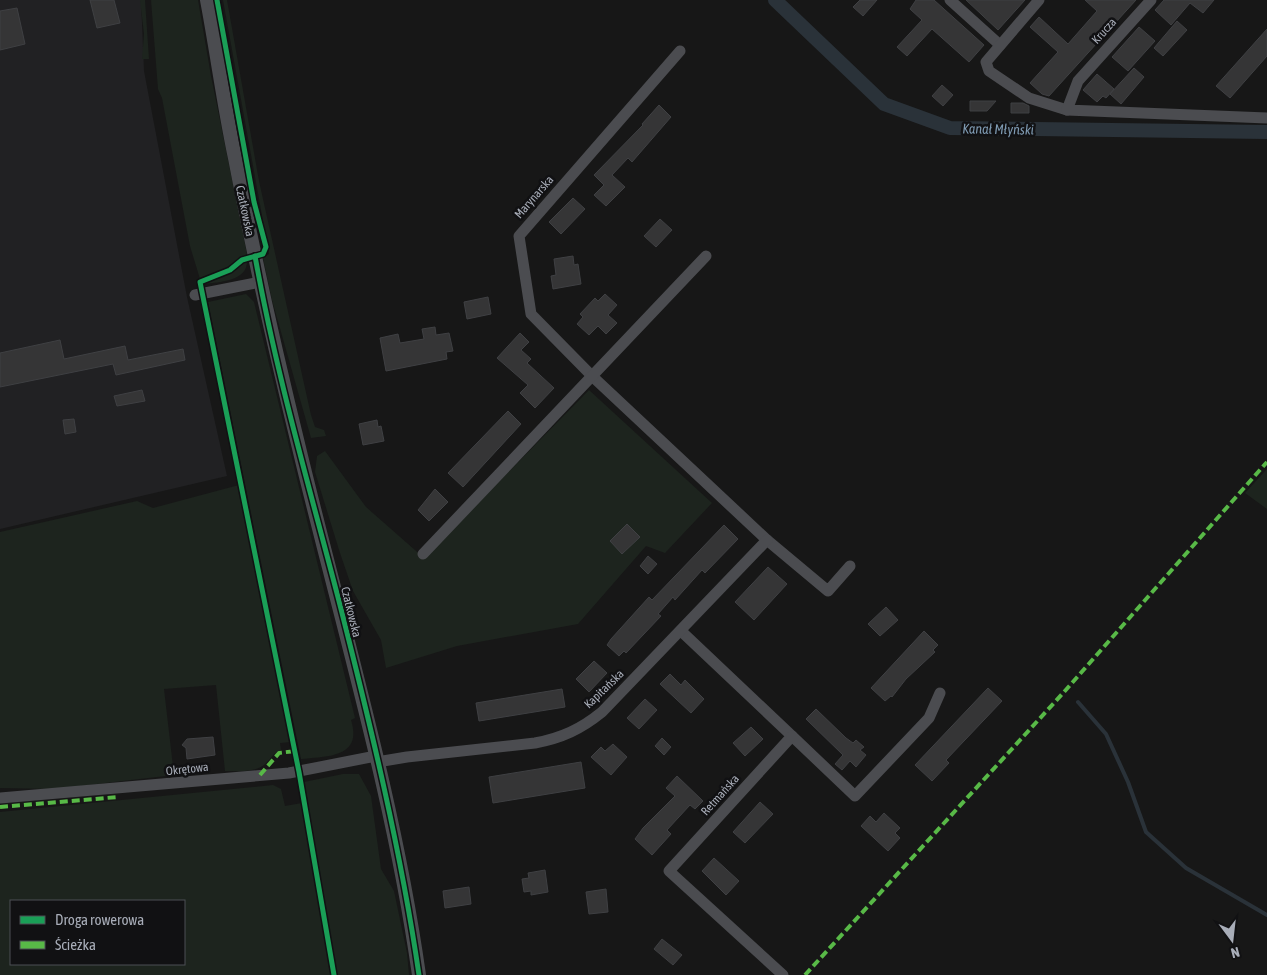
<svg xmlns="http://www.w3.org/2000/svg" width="1267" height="975" viewBox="0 0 1267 975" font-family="'Asap Condensed',sans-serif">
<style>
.built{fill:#212123}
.green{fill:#1d241e;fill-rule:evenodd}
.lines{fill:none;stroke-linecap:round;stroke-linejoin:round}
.stream{stroke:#2a3239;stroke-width:4}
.canal{stroke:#2a3239;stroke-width:14}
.building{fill:#353536;stroke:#3f4043}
.minor{stroke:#4b4c50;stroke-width:11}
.tertiary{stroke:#4b4c50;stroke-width:14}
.quiet{stroke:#58b947;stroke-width:4;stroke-dasharray:8 4;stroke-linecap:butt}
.cycleway-casing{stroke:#111113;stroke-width:8}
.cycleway{stroke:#1a9f57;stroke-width:5}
.labels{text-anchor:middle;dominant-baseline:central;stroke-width:5;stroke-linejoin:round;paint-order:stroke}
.street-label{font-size:12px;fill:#a8adb8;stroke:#111113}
.water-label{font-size:14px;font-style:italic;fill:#7f9bb3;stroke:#111113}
</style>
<rect width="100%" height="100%" fill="#171717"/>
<path class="built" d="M0,0H141L144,71L187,297L227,476L0,529Z"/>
<g class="green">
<path d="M140,0H145L149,59H142L144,34Z"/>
<path d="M151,0H198L211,76L247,254L222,271L200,279L190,246L162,98L158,89Z"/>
<path d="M223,0H227L259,181L311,415L315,427L324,430L326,436L311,438L272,300L263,258L269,254Z"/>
<path d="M247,261C247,281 221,282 204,284L206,281L228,274Z"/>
<path d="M246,294L254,302L355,718L351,720C363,758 327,756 301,759L208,302Z"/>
<path d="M589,390L712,503L665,553L646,546L578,624L457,646L386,668L381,640L353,591L340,553L315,472L317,456L325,451L366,507L424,558Z"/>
<path d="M1267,469V509L1245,493Z"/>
<path d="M239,485L291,742L280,743L281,750C273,753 270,760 264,765C253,773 237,771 225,771L216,685L164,689L174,775L54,789L0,788V532L137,501L153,508Z"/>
<path d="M343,774H359L371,796L381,869L394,891L407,953L409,975H0V812L273,785L281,789L285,806L308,802L304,782ZM11,901H184V964H11Z"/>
</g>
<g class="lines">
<path class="stream" d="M1078,702L1106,734L1128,782L1146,832L1186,868L1267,915"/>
<path class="canal" d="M775,0L884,104L950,128L1267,132"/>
</g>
<g class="building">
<path d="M90,0H114L120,23L97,28Z"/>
<path d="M860,0H877L863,16L853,7Z"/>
<path d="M916,0H934L984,45L969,62L932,29L907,56L897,47L922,20L910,9Z"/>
<path d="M966,0H1025L998,30Z"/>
<path d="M1085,0H1136L1049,96L1042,94L1030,83L1058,52L1030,27L1039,17L1068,44L1097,11Z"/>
<path d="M1164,0H1214L1203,13L1190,3L1171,25L1155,10Z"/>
<path d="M17,8L25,44L0,50V11Z"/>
<path d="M1177,21L1187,30L1163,56L1154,48Z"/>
<path d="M1139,27L1155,41L1128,71L1112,57Z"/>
<path d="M1267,29V56L1230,98L1216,86Z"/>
<path d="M1134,68L1144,77L1121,104L1110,94Z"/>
<path d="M1097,74L1114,89L1106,98L1103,96L1097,102L1083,90Z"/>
<path d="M942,85L953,95L943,106L932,96Z"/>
<path d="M970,101H996L987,111H970Z"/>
<path d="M1011,103H1023L1029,106V113H1011Z"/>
<path d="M659,105L671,117L632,162L628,158L612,175L625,187L606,206L594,195L604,185L594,175L643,125L642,124Z"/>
<path d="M573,198L585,209L561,234L549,222Z"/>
<path d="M660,219L672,230L656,247L644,236Z"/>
<path d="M573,256L574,265L578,264L581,284L553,289L551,276L556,275L554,259Z"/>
<path d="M605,294L617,305L608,315L617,323L606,334L598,326L589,335L577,324L583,317L580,314L595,298L598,301Z"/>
<path d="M488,297L491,314L467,319L464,302Z"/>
<path d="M435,327L436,335L449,333L453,351L446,352L447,359L386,371L380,338L398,334L400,343L424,339L422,329Z"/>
<path d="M520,333L529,342L521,350L531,359L527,363L554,388L535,408L520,393L528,385L497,358Z"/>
<path d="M60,340L64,359L125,346L128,360L183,349L185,360L116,375L113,364L0,387V353Z"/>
<path d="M142,390L145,401L117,406L114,396Z"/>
<path d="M508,411L521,424L463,487L448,473Z"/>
<path d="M74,419L76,432L65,434L63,420Z"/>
<path d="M377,420L378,427L381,426L384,441L363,445L359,424Z"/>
<path d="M435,489L448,502L429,521L418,510Z"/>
<path d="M627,524L640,537L622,554L610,541Z"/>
<path d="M724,525L738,539L705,573L702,570L675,600L673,597L658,614L661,616L626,653L624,651L619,656L607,645L611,639L649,597L652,600Z"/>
<path d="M648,556L657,564L648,574L640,566Z"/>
<path d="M768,567L787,584L754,620L735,602Z"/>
<path d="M886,607L898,620L880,636L868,624Z"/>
<path d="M924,631L938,645L933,650L935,652L906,679L892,697L891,696L885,701L871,688Z"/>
<path d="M594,661L607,673L589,692L576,679Z"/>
<path d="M670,674L681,685L685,680L704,699L691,713L660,684Z"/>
<path d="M988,688L1002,701L946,760L949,763L932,781L915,765Z"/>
<path d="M562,689L565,707L479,721L476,703Z"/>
<path d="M645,699L657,710L639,729L627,718Z"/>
<path d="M816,709L846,738L853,743L856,740L864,747L860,750L866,755L856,767L850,761L842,770L835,764L843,755L806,719Z"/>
<path d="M751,727L763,739L745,756L733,743Z"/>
<path d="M213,737L215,755L187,759L186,748L182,745L187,739Z"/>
<path d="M662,738L671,747L664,755L655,746Z"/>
<path d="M613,744L627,757L611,775L591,757L601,747L605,751Z"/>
<path d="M581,762L585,788L493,803L489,777Z"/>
<path d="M677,776L703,801L695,809L690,805L667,830L671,834L652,855L635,839L643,828L675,796L666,788Z"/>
<path d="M760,802L773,814L745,843L733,832Z"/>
<path d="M884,813L900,828L895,833L900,838L888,851L861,826L870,816L876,822Z"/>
<path d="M714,858L739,881L726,895L702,871Z"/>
<path d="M545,870L548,892L531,895V891L524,892L522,879L529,878L528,873Z"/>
<path d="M469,887L471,904L445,908L443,891Z"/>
<path d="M606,889L608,912L589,914L586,892Z"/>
<path d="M662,939L682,955L673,965L654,949Z"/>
</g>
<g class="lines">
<g class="minor">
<path d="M950,0L1000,45"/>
<path d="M1039,0L986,62L989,71L1029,98L1067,110"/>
<path d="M1151,0L1078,81L1067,110L1267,118"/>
<path d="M680,51L519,236L531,314L592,376L767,540L828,591L850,566"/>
<path d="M195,295L260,282"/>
<path d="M423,554L706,256"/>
<path d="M681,631L792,736L669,871L783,975"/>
<path d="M792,736L855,796L929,718L940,693"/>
<path d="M377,762L407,757L535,743C562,738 581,729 602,712L767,540"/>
<path d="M0,798L289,773L376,756"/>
</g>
<path class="tertiary" d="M207,0C217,53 224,106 235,158C254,257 276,354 300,452C342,626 394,798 419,975"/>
<g class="quiet">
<path d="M260,775L279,753L295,751"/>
<path d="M0,807L118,797"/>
<path d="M805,975L1064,692L1267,462"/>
</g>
<g class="cycleway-casing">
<g id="cycleway">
<path d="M217,0L254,202L266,247L263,254L242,260L230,270L200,282L299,772L334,975"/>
<path d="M255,256C276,374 310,489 340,605C371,727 401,851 419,975"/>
</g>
</g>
<use href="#cycleway" class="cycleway"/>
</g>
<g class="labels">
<g class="street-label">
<text transform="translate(1104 31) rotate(-48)">Krucza</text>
<text transform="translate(534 197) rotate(-49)">Marynarska</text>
<text transform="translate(245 211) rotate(78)">Czatkowska</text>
<text transform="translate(351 612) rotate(76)">Czatkowska</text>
<text transform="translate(604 689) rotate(-44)">Kapitańska</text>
<text transform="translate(187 769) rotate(-6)">Okrętowa</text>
<text transform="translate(720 795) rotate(-48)">Retmańska</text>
</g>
<g class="water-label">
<text transform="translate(998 129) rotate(1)">Kanał Młyński</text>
</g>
</g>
<rect x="10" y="900" width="175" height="65" fill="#111113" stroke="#4d4f55"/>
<rect x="20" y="916" width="25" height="8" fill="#1a9f57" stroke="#4d4f55"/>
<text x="55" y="925" font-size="15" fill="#a8adb8">Droga rowerowa</text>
<rect x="20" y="941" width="25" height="8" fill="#58b947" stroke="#4d4f55"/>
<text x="55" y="950" font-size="15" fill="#a8adb8">Ścieżka</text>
<g transform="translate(1232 940) rotate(165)" stroke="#111113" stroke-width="4" paint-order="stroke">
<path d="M0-4L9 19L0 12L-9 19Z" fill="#a8adb8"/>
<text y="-8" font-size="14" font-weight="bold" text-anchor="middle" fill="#a8adb8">N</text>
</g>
</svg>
